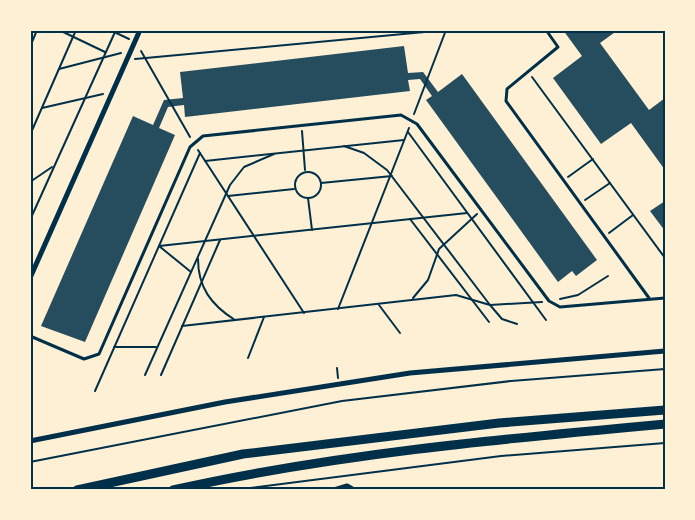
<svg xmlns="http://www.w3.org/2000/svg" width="695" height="520" viewBox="0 0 695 520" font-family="'PT Sans Narrow',sans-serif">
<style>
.building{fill:#264d5e}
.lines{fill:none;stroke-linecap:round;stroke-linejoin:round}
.path{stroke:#003049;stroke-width:2}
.service{stroke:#003049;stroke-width:3}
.minor{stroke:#003049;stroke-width:5}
.trunk{stroke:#003049;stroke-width:9}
.neatline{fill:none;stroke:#003049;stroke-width:2}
</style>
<rect width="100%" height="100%" fill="#fdf0d5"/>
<g class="building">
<path d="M563,30H618L600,43L649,110L665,98V170L631,123L601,144L553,78L582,56Z"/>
<path d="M404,46L408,73L423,72L438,92L462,74L597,260L576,276L572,271L558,282L426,100L432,96L420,79L408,80L410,91L185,117L184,105L168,107L159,128L175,135L85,342L41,326L133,116L153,125L164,100L183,98L180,72Z"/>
<path d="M665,201V231L650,211Z"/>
</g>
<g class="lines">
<g class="path">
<path d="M59,30L105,52"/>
<path d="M110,30L129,39"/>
<path d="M30,47L37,30"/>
<path d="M141,51L190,137"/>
<path d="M135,59L446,30"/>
<path d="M59,69L121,53"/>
<path d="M532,77L665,258"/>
<path d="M42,108L103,94"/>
<path d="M414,114L446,30"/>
<path d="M302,131L305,170"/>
<path d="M408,132L546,320"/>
<path d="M30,135L76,30"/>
<path d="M344,146L364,153L387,170L490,305L502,319L517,324"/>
<path d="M198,150L304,313"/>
<path d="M205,161L404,140"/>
<circle cx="308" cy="185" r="13"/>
<path d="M568,177L593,159"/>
<path d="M30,182L52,167"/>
<path d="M321,183L392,176"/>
<path d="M228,196L294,189"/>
<path d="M308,198L312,230"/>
<path d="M585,200L610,183"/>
<path d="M410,219L489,322"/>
<path d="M30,220L115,32"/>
<path d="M609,233L633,215"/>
<path d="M198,259C198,287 211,305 235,320"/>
<path d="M191,272L159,246L467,213"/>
<path d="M413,298L428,280L439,249L477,214"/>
<path d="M560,299L578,295L608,276"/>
<path d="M379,305L400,333"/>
<path d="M338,309L409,128"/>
<path d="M182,326L456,295L490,305L542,302"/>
<path d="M114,347H156"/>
<path d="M248,358L264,317"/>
<path d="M337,368L338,378"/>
<path d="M145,375L230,185L244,167L274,154"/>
<path d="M161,375L220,240"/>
<path d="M95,391L200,153"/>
<path d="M30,462L342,401L511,381L665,369"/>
<path d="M235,490L501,456L665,443"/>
</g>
<g class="service">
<path d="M546,30L558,47L507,89L506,101L649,298"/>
<path d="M30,336L84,359L99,354L190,147L203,136L401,115L417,124L549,301L560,307L665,298"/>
</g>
<g class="minor">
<path d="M30,278L140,30"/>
<path d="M30,441L225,402L410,373L665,351"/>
<path d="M334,490L347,486L354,490"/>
</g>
<g class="trunk">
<path d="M77,490L243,454L499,423L665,410"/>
<path d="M173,490C334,454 500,439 665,424"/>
</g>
</g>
<rect width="695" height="520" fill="none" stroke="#fdf0d5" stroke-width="63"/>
<rect x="32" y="32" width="632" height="456" class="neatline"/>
</svg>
